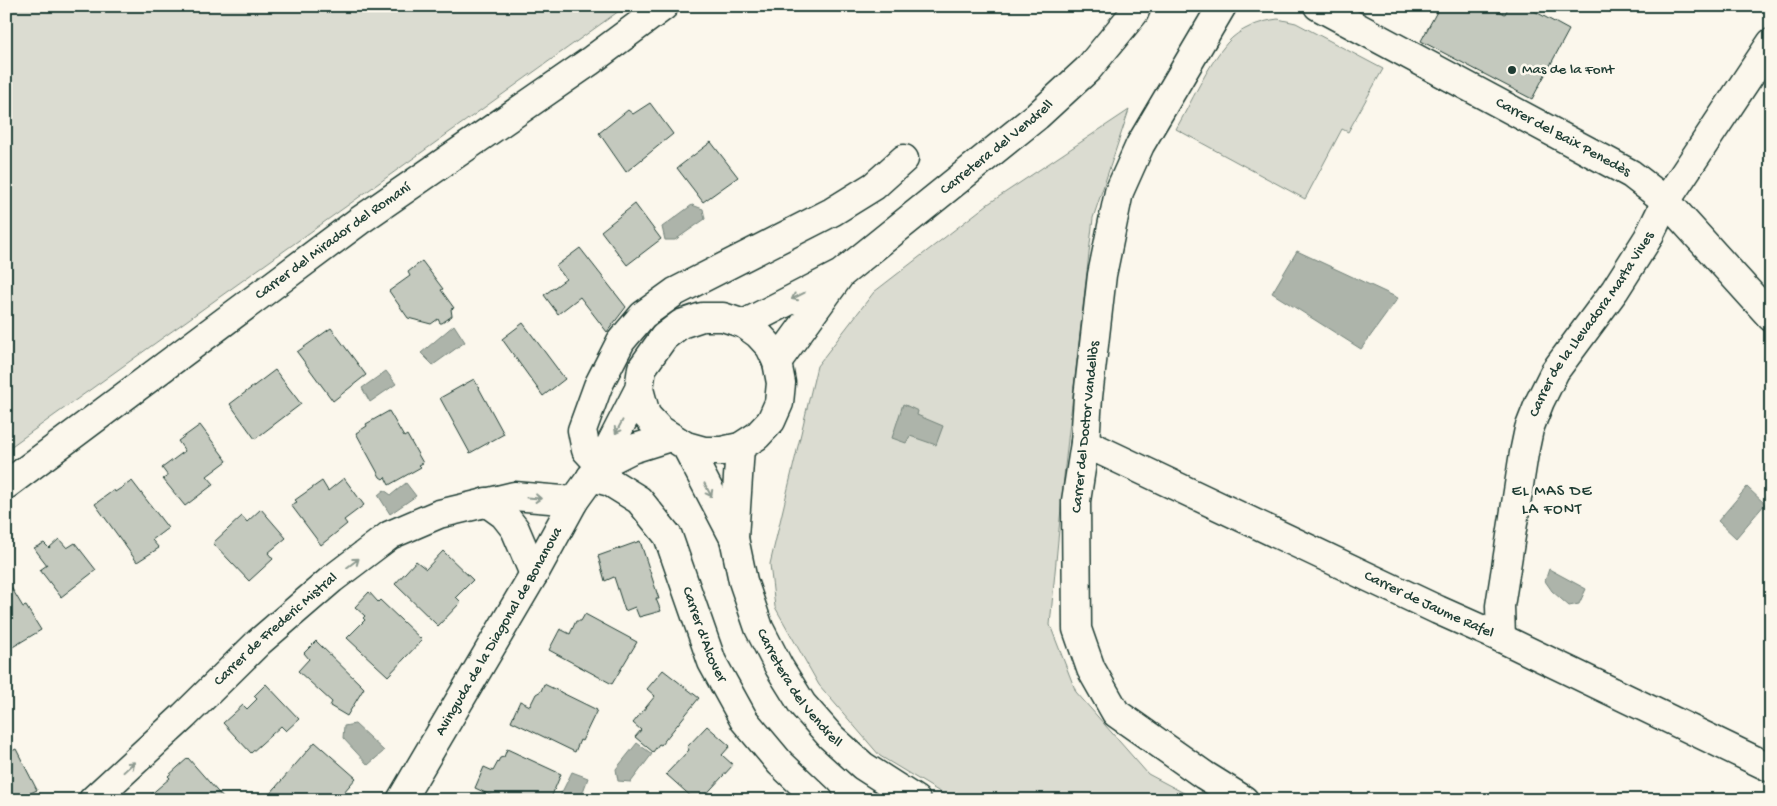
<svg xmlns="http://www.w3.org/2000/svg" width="1777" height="806" viewBox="0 0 1777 806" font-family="'Gochi Hand',sans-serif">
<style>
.green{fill:#dbdcd1;stroke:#7d8c82}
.water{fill:#adb4aa;stroke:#74847b}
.building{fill:#c4c9be;stroke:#1f3d34}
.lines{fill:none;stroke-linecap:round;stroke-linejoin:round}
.street-casing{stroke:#1f3d34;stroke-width:31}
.secondary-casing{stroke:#1f3d34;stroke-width:31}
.street{stroke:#fbf7ec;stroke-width:28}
.secondary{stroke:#fbf7ec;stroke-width:28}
.oneway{stroke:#8d9a90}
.poi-dot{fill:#1f3d34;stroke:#fbf7ec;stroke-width:2}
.labels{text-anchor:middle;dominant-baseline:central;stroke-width:5;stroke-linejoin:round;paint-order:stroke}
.poi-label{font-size:15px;fill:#1f3d34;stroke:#fbf7ec;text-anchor:start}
.street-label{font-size:15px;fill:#1f3d34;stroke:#fbf7ec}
.neighbourhood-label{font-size:16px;letter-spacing:1px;fill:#1f3d34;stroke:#fbf7ec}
</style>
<rect width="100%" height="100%" fill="#fbf7ec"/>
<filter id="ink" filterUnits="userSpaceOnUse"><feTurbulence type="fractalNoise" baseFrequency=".02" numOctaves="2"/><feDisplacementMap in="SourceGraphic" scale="10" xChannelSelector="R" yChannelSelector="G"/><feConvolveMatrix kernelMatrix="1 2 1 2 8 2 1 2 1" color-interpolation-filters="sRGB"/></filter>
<g filter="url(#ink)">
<g class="green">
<path d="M6,6H626L6,450Z"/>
<path d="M1278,19L1296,23L1383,69L1348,132L1342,129L1305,199L1176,129C1191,103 1207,66 1227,43C1239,29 1260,21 1278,19Z"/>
<path d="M1129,110L1093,218L1065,466L1050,625L1076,692L1148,774L1197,800H953L880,756L819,685L775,607L770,564L817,366L874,292L988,204Z"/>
</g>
<g class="water">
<path d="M692,205L703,209L705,219L675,240H665L662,227Z"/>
<path d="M1297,251L1398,298L1361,349L1272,293Z"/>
<path d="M454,325L465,342L433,365L421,353Z"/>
<path d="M386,371L396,384L370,402L362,388Z"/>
<path d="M903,404L918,411L917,415L943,426L936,445L910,436L906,443L892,438Z"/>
<path d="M406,483L416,496L390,514L378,495L384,490L391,495Z"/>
<path d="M1747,487L1765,504L1736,538L1718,521Z"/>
<path d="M1549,569L1586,589L1579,604L1569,606L1552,591L1545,581Z"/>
<path d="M355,724L384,751L368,765L343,738L344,726Z"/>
<path d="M637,743L652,754L631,782L618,781L616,769Z"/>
<path d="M572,772L588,778L580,800H558Z"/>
</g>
<g class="building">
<path d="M1440,6H1490L1505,14L1509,6H1525L1569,30L1532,99L1421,41Z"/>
<path d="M650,103L673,134L626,172L599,133L628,110L633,114Z"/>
<path d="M711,142L738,177L703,202L677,168Z"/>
<path d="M635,204L661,239L627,265L601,231Z"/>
<path d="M580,248L626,307L607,332L580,297L558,314L544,295L566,279L556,266Z"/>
<path d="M422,261L443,289L441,290L454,308L451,309L452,316L442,323H440L438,319L431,324L408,318L389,291L410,276L408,272Z"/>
<path d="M523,323L565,379L543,396L502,339Z"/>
<path d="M331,328L366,375L333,401L297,352Z"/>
<path d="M275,370L301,404L255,439L230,404Z"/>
<path d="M474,379L504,434L470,453L440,398Z"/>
<path d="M389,411L404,437L407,435L423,463L419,465L421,467L389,485L385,477L383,479L380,477L356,433L367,426L366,424Z"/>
<path d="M200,425L227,461L207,476L214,484L185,506L163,479L168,476L162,468L185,451L178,441Z"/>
<path d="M344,478L364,505L344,520L347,524L321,545L291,505L297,502L295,500L322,481L328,491Z"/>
<path d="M132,481L168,528L152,540L159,548L137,562L95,504L114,490L115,492Z"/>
<path d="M261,509L286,538L268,553L273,559L249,581L213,543L242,516L247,522Z"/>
<path d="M59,539L67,548L75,543L96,570L61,597L40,570L47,565L34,548L44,543L49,548Z"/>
<path d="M640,541L659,599H656L661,611L639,617L635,607L625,611L614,577L605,581L598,556Z"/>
<path d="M443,551L473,580L456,597L461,602L438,626L395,584L416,561L426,569Z"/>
<path d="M6,579L23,607L26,606L41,630L6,651Z"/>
<path d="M369,592L378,602L380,600L422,640L388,676L347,638L365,620L363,618L365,616L355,607Z"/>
<path d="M585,614L637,642L612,684L549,650L560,629L570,634L576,621H581Z"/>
<path d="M316,641L364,688L347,716L330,706L332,702L298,671L309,659L304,653Z"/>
<path d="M663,670L699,698L661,745L659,744L653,752L635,737L641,730L633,723L655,696L647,689Z"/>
<path d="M266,684L299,719L286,731L281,726L251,753L223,723L243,705L247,709L257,699L254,696Z"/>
<path d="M544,684L597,710L582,741L580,740L575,752L511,721L520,701L530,706L536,694L541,691Z"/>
<path d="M707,726L730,746L722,755L733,765L701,800H695L666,774L689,750L687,747Z"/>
<path d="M315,742L356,778L337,800H275L269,795Z"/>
<path d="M16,749L37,790L16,800H6V754Z"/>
<path d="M507,749L561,774L550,800H501L475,788L484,767L493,771L500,758L504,757Z"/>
<path d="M188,758L224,799L152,800L149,796L170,778L168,776Z"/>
<path d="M741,793L750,800H736Z"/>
</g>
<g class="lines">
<g class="street-casing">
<g id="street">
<path d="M1222,6L1140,145L1119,192L1102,275L1088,397L1085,443L1076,501L1077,629L1091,669L1116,713L1204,775L1244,800"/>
<path id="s1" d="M1318,6L1631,174L1666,201L1771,317"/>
<path id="s2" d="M1085,443L1438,610L1501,638L1771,768"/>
<path id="s3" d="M591,477L610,482L639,500L668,536L712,662L744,720L780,763L819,800"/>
<path id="s4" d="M6,485L359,221L589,62L664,6"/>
<path d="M486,502L504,515L515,529L534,574"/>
<path id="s5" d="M1501,638L1500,606L1524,453L1529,429L1540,401L1555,371L1615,290L1648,238L1666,201L1771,43"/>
<path id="s6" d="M93,800L184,716L259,642L332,579L390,535L439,514L514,496L574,501"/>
<path id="s7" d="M401,800L534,574L574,501L600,465L586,450L582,430L598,386L621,341L643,315L675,292L832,212L874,186L904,159"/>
</g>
</g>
<g class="secondary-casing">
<g id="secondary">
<path id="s8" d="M744,324L841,274L1037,116L1088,69L1134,13L1137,6"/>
<path d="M777,362L838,278"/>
<path id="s9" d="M686,446L734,538L743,581L759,628L779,667L802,704L831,737L863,766L916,800"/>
<path d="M600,465L639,389L642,368L664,337L681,324L702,317H723L744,324L758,334L770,347L777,362L781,383L779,403L771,421L757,436L740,447L722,451H704L686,446L659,429L646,415L639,389"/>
<path d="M600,465L632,449L670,437"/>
<path d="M734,538L740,447"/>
</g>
</g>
<use href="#street" class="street"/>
<use href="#secondary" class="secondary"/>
</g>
<defs><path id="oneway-shaft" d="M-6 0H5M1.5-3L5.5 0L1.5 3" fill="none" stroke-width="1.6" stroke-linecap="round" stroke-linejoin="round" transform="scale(1.25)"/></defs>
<g class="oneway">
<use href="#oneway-shaft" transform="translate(798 296) rotate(153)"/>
<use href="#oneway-shaft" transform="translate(619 427) rotate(118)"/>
<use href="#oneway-shaft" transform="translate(708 490) rotate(62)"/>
<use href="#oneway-shaft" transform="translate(534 498) rotate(4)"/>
<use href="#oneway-shaft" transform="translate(353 563) rotate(-37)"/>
<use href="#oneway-shaft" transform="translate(129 767) rotate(-43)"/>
</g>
</g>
<circle class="poi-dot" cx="1512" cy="70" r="5"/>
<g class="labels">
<g class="poi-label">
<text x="1522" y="70">Mas de la Font</text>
</g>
<g class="street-label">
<text stroke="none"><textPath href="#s1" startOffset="278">Carrer del Baix Penedès</textPath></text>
<text stroke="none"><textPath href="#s8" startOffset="310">Carretera del Vendrell</textPath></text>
<text stroke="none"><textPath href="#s4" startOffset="408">Carrer del Mirador del Romaní</textPath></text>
<text stroke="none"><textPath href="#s5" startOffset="334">Carrer de la Llevadora Marta Vives</textPath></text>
<text transform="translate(1086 427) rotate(-84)">Carrer del Doctor Vandellòs</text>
<text stroke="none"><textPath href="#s2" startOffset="380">Carrer de Jaume Rafel</textPath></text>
<text stroke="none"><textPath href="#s6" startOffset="250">Carrer de Frederic Mistral</textPath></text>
<text stroke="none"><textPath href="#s7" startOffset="195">Avinguda de la Diagonal de Bonanova</textPath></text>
<text stroke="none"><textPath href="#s3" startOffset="205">Carrer d'Alcover</textPath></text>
<text stroke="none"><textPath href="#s9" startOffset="270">Carretera del Vendrell</textPath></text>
</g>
<g class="neighbourhood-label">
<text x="1552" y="492">EL MAS DE<tspan x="1552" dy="18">LA FONT</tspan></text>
</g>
</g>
<rect width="1777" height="806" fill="none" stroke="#fbf7ec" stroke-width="25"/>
<rect x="12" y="12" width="1752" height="781" fill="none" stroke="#1f3d34" stroke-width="2" filter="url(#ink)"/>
</svg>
